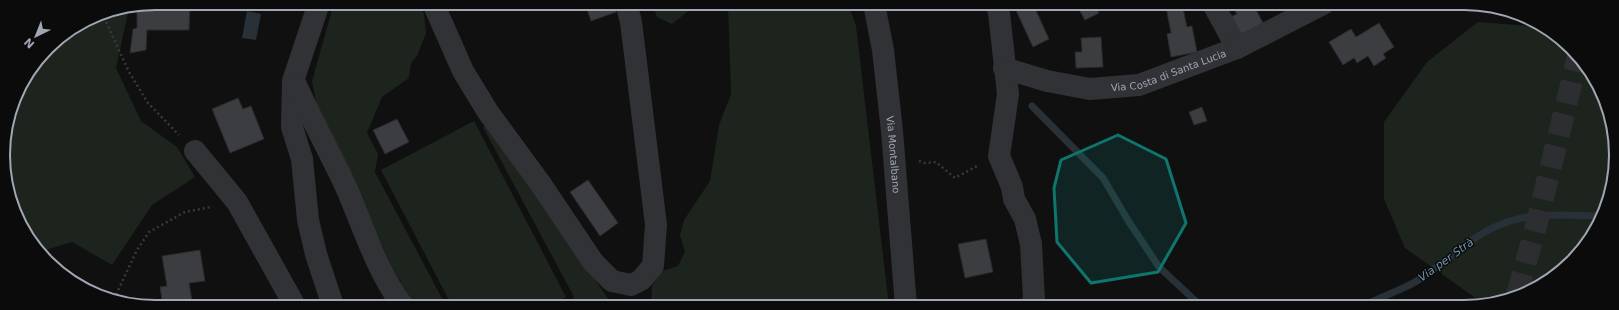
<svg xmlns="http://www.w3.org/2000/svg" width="1619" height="310" viewBox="0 0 1619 310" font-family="'DejaVu Sans',sans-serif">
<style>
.green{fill:#1c241d}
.water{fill:#283137}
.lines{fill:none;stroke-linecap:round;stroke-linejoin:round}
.stream{stroke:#283137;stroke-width:7}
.building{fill:#3c3d41;stroke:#2a2a2d}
.trunk-tunnel{stroke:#2d2e31;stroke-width:22;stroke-dasharray:22 11;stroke-linecap:butt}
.path{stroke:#37393d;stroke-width:2.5;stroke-dasharray:2 3;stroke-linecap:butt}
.minor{stroke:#313236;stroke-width:22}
.tertiary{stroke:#313236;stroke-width:22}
.marked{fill:#0f766e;fill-opacity:0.2;stroke:#0f766e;stroke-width:3;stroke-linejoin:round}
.labels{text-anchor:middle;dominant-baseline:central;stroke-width:3;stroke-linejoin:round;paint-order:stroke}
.street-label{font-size:10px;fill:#a0a6b3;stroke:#0b0b0c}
.water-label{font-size:11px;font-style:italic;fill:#7496b1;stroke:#0b0b0c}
.rim{fill:none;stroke:#a0a6b3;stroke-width:2}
</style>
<rect width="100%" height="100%" fill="#101011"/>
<g class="green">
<path d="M334,3H417L424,14L426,33L417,56L411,63L409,78L382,97L367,133L378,154L375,172L446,306H415L392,267L316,102L312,81Z"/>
<path d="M652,3L697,4L672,24L657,17Z"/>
<path d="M728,4H848L856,26L889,306H651L652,285L662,271L678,266L685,252L680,235L684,220L710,181L719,125L731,94Z"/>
<path d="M129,8L116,68L141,121L177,147L195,177L152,205L112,265L72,242L39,252L11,204L3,145L19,88L48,47L97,14Z"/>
<path d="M1478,22L1544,27L1584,62L1611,115L1615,175L1600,222L1571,263L1531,291L1484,304L1405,248L1384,199V122L1427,62Z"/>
<path d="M474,121L566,297L548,306H452L381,170Z"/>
<path d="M489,124L613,306H568L574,297L483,127Z"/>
</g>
<path class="water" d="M247,11L261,14L256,40L242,38Z"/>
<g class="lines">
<g class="stream">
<path d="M1032,106L1103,178L1129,222L1159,267L1201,306"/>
<path d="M1362,307C1380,296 1404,290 1420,279C1438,267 1454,253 1471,241C1515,209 1552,215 1602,216"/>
</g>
</g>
<g class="building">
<path d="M155,3H190L189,30H147L146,50L130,53L133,29L137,28V7Z"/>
<path d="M585,3H614L616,12L591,21Z"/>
<path d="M1013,4H1033L1049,39L1033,47Z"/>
<path d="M1076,4H1094L1099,13L1085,20Z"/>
<path d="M1182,4L1187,27L1192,26L1197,52L1171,57L1167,34L1171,33L1166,7Z"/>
<path d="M1235,4H1253L1263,23L1236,37L1226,19L1237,14L1232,6Z"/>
<path d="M1379,23L1394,47L1383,54L1386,58L1374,66L1368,56L1357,63L1354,58L1343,65L1329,42L1351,29L1356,37Z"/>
<path d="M1101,37L1103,67L1076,68L1075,52H1082L1081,38Z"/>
<path d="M238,98L243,109L251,106L264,139L230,153L212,109Z"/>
<path d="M1202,107L1207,121L1194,125L1189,112Z"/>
<path d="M397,119L409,142L385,154L373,130Z"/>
<path d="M588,180L618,223L600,236L570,192Z"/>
<path d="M986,239L993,272L965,278L958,244Z"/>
<path d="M200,250L205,281L189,283L193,306H163L160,287L167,286L162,256Z"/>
</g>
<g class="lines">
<path class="trunk-tunnel" d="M1517,295L1536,226L1578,57"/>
<g class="path">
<path d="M102,13L129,72L148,103L179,135"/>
<path d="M919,161L925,163L936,162L955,178L977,166"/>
<path d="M114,299L137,250L149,232L185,212L211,207"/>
</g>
<g class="minor">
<path d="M319,3L293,81L292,127L302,159L308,220L316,254L333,306"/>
<path d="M433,3L463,71L488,112L540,183L593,262L612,281L631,285L641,280L653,266L656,225L631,22L626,3"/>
<path d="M997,4L999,13L1008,94L999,156L1012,187L1014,199L1025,219L1031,244L1034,299L1031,306"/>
<path d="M1213,4L1237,48"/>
<path id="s1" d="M1004,68L1047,81L1090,89L1139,85L1237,48L1323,4"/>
<path d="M296,85C312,120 330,153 346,187C363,226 377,272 403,306"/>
<path d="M195,151L237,202L295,306"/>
</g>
<path class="tertiary" id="s2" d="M874,4L883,50L892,131L906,306"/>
</g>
<path class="marked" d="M1118,135L1166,159L1186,223L1158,272L1091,283L1057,242L1054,188L1061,160Z"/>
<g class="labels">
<g class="street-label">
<text stroke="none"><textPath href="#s1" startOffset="170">Via Costa di Santa Lucia</textPath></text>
<text stroke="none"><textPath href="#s2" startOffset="152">Via Montalbano</textPath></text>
</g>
<g class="water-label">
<text transform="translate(1446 260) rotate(-36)">Via per Strà</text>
</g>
</g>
<path d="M0 0H1619V310H0ZM155 10H1464A145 145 0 0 1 1609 155V155A145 145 0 0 1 1464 300H155A145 145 0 0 1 10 155V155A145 145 0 0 1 155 10Z" fill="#0b0b0c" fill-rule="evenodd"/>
<path class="rim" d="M155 10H1464A145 145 0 0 1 1609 155V155A145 145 0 0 1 1464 300H155A145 145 0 0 1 10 155V155A145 145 0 0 1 155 10Z"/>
<g transform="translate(36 36) rotate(223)" stroke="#0b0b0c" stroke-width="3" paint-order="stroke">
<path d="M0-3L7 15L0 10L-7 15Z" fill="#a0a6b3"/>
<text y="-6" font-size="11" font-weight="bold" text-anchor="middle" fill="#a0a6b3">N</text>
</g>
</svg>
